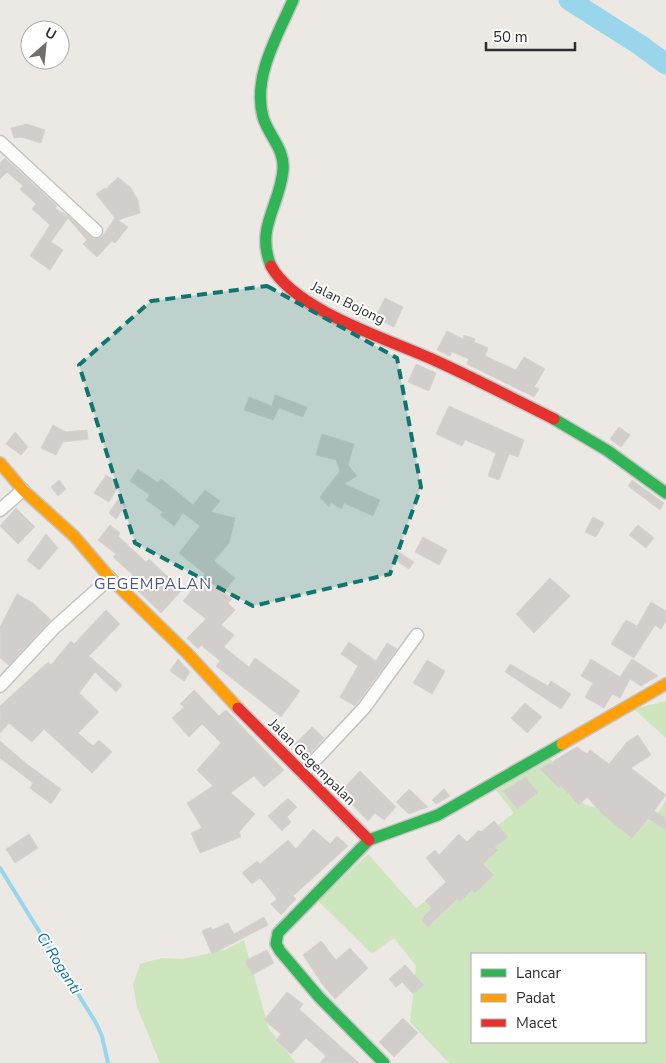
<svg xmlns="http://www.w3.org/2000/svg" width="666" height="1063" viewBox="0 0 666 1063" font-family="'Nunito Sans',sans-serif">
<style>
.green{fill:#cee6be;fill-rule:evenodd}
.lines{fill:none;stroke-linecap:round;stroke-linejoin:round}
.stream{stroke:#99d6ec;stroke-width:4}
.river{stroke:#99d6ec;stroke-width:21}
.building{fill:#d1cecb;stroke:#d7d4d0}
.street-casing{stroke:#c5c4c5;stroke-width:15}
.fast-casing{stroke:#c5c4c5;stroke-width:14}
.slow-casing{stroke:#c5c4c5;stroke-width:14}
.jam-casing{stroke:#c5c4c5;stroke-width:14}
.street{stroke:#fcfcfb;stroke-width:12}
.fast{stroke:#30b455;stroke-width:11}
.slow{stroke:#ff9f0a;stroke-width:11}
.jam{stroke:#e5322d;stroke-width:11}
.marked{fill:#0f766e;fill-opacity:0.2;stroke:#0f766e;stroke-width:4;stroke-dasharray:10 6;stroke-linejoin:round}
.labels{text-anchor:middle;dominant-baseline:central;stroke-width:4;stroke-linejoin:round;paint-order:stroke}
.street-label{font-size:14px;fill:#2e2e2e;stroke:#fff}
.water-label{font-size:15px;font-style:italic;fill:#0d6fa3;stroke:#fff}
.quarter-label{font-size:16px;letter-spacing:1px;fill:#4d5680;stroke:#fff}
</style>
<rect width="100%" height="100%" fill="#ece8e4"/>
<g class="green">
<path d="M666,701V738L634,709Z"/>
<path d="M550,759L575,783L570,789L586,805L652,822L666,800V1063H449L410,1022L416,966L394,938L372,954L318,901L368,854L416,908L460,876L482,837L514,813L496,790ZM472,954H645V1042H472Z"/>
<path d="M244,940L269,1029L296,1063H160L137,1007L133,985L140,964L161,958L183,959L225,950Z"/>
</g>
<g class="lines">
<path class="stream" d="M0,868L96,1023L102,1036L108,1063"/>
<path class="river" d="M569,0L640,45L666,64"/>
</g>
<g class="building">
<path d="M27,124L45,130L41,143L21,137L14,138L11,128Z"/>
<path d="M5,158L57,206L55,208L66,216L63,212L94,239L102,237L115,218L96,194L105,188L106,189L118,177L130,187L138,200L140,213L118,220L128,227L115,243L112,241L97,257L83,244L87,240L68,218L51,242L63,250L50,270L30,256L50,225L32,209L36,204L20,189L23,186L7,172L0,179V163Z"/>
<path d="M385,298L403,307L394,327L375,318Z"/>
<path d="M447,331L463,339L464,335L475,339L474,342L488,348L485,356L516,370L524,357L545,369L534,387L539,389L534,397L467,364L469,359L452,352L450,356L437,350Z"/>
<path d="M416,364L436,373L429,391L408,382Z"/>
<path d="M275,395L307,407L303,417L279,408L273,420L244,410L249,397L272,406Z"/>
<path d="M449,406L524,440L518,457L509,454L499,480L488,476L496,453L465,440L462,446L436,434Z"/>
<path d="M53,425L66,432L87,430L88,439L63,442L56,455L41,448Z"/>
<path d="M619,427L630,435L621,447L610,439Z"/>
<path d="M15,432L28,447L21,455L6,444Z"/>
<path d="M322,434L354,444L348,465L357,476L344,484L380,500L373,516L344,503L341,509L331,502L329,507L320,497L340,471L336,460L316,455Z"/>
<path d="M138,469L158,483L161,479L193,505L205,490L220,501L211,512L235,518L229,543L214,561L235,578L224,592L232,599L228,603L235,610L221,625L234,635L224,647L249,667L255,658L300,691L281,717L216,666L220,661L201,645L198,649L187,638L206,619L183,601L205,574L179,553L200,526L183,513L174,526L160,515L163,512L146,500L150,495L130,481Z"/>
<path d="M106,475L120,484L109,502L94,493Z"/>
<path d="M59,480L66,489L58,496L51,487Z"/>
<path d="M632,480L664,503L660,510L628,486Z"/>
<path d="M118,499L126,505L116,519L109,513Z"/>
<path d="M16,508L35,527L18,544L0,526Z"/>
<path d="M593,517L604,523L596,537L585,532Z"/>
<path d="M110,525L120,533L118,536L146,562L149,559L182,590L161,613L128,581L133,575L113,557L116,554L98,540Z"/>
<path d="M638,525L654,538L646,548L629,535Z"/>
<path d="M46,534L58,548L39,570L27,560Z"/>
<path d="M423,537L447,550L439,565L415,552Z"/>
<path d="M399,552L414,562L409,569L394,559Z"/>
<path d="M550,578L570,596L534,633L516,614Z"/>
<path d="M17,594L33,603L51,620L9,665L0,658V627Z"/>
<path d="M651,602L666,611V621L661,629L655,625L634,658L611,644L626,620L637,626Z"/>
<path d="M106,610L120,624L89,656L122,685L116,692L95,672L79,693L99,712L78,733L93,746L99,740L112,752L92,773L44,729L32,742L9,723L0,733V706L48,662L51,665L71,641L74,644Z"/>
<path d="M349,642L376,661L387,643L397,649L355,706L340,697L358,666L341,654Z"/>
<path d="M178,659L190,672L184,681L170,671Z"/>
<path d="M591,659L620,677L632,659L658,676L641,686L630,679L620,698L612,694L604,708L585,697L593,683L581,676Z"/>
<path d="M427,660L445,671L432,694L413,683Z"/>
<path d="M510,664L548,686L551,681L571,694L561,709L505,672Z"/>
<path d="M194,690L219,716L226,710L284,770L264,787L254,776L233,791L231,793L255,814L239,832L241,837L200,853L191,833L202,828L187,803L213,786L197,770L221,743L202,724L189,737L172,718L184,707L180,704Z"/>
<path d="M525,703L542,717L527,733L511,718Z"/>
<path d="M312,727L324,738L306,758L294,745Z"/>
<path d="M638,735L651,755L631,768L666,795L654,811L666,818V830L648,819L632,838L604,816L587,797L579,805L561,786L559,788L540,769L550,763L551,765L555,760L577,747L587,754L590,750L609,764L626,743Z"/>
<path d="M0,741L28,765L61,789L51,804L30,788L33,783L0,758Z"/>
<path d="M360,771L396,807L384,820L375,813L368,821L340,792Z"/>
<path d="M526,777L538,793L517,809L503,791Z"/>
<path d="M409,789L428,807L409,814L396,802Z"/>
<path d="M444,789L450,796L436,804L432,800Z"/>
<path d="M288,798L297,807L287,817L291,822L282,831L268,816Z"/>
<path d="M494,821L508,837L495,847L498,850L483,864L494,875L475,893L472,890L460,902L457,899L428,927L421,919L432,908L425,901L446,882L426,858L435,850L439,855L459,834L467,842L479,830L481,832Z"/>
<path d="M313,829L330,844L337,836L348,846L293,896L296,899L281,915L271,904L277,899L260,878L252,884L242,873L257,861L260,864L288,840L296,849Z"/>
<path d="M29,834L38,848L15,863L6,849Z"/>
<path d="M264,917L268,925L212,954L202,931L211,927L212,930L228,923L234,934Z"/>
<path d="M321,941L336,960L350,948L368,968L335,999L323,985L303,955Z"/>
<path d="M267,950L274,963L252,975L245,961Z"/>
<path d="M405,965L424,985L413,994L402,982L396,987L389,979Z"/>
<path d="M287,992L303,1004L299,1009L359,1063H320L326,1056L306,1038L291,1054L276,1040L281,1034L264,1020Z"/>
<path d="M403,1018L418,1033L394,1057L379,1042Z"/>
</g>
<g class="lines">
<g class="street-casing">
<g id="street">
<path d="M0,142L96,231"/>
<path d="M0,510L23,490"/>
<path d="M0,686L54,628L110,578"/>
<path d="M303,773L364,708L417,635"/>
</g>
</g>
<g class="fast-casing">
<g id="fast">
<path d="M271,266C255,228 280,206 283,170C285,149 268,135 263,117C252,77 278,35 293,0"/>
<path d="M554,419L608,451L666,493"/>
<path d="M384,1063L319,997L280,951L276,944L278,933L369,840L438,815L562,744"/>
</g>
</g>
<g class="slow-casing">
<g id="slow">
<path d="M0,463L23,490L74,536L110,578L187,653L238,708"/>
<path d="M562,744L666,684"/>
</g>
</g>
<g class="jam-casing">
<g id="jam">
<path d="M271,266C296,311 388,339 434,360C474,378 514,399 554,419"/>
<path d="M238,708L369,840"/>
</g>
</g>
<use href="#street" class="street"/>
<use href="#fast" class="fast"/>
<use href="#slow" class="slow"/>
<use href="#jam" class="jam"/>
</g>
<path class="marked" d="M267,286L397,358L421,487L390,574L253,606L135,543L79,365L151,301Z"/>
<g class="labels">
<g class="street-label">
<text transform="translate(348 303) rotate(26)">Jalan Bojong</text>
<text transform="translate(312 762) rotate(45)">Jalan Gegempalan</text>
</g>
<g class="water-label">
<text transform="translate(59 963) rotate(58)">Ci Roganti</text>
</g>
<g class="quarter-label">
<text x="153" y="584">GEGEMPALAN</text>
</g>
</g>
<rect x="471" y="953" width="175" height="90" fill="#ffffff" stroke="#ababab"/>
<rect x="481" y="969" width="25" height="8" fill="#30b455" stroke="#ababab"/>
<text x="516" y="978" font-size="15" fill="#2e2e2e">Lancar</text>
<rect x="481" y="994" width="25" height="8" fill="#ff9f0a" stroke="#ababab"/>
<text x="516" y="1003" font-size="15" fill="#2e2e2e">Padat</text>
<rect x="481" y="1019" width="25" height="8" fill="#e5322d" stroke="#ababab"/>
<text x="516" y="1028" font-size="15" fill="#2e2e2e">Macet</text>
<g transform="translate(45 45) rotate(27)"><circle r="24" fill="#ffffff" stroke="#ababab"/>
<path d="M0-4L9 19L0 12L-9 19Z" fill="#706f6e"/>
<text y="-8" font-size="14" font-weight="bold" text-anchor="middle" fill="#2e2e2e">U</text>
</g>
<path d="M486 42v8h89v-8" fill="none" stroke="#2e2e2e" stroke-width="2.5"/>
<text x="493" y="42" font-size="15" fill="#2e2e2e" stroke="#ffffff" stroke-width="4" paint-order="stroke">50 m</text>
</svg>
